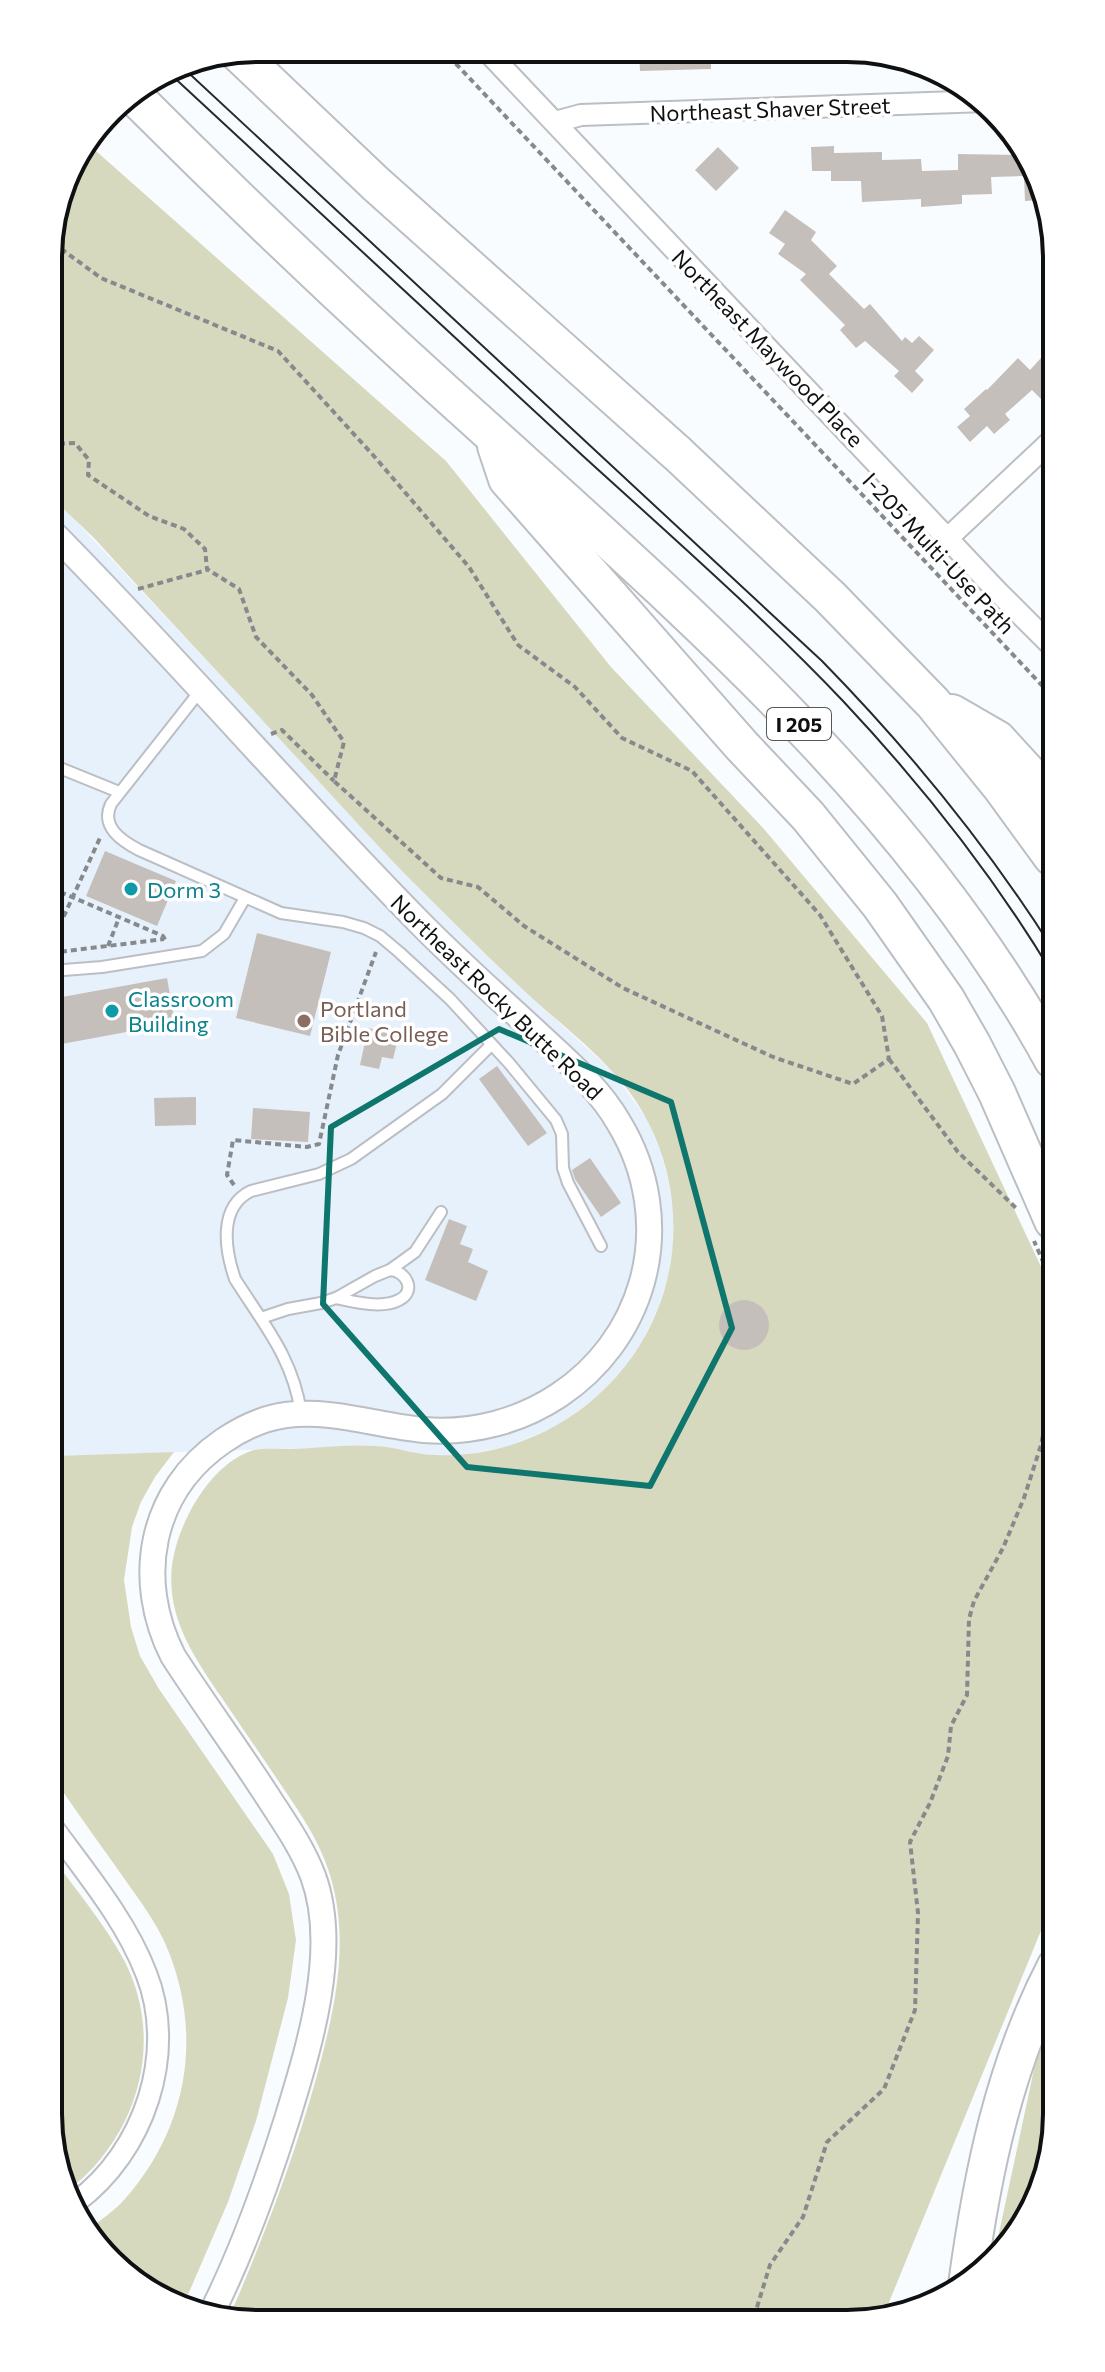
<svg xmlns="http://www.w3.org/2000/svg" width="1105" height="2372" viewBox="0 0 1105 2372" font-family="Commissioner,sans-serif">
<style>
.built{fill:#e7f1fc}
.green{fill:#d7d9bf}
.building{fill:#c5bfbb}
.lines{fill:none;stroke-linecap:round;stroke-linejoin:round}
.service-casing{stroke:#bbbfc4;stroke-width:14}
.minor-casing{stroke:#bbbfc4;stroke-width:24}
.tertiary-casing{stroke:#bbbfc4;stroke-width:28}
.motorway-casing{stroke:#bbbfc4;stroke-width:40}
.path{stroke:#878a8c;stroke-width:4;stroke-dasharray:6 4;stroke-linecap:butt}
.service{stroke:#fff;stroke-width:10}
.minor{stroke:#fff;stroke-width:20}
.tertiary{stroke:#fff;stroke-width:24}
.motorway{stroke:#fff;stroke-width:36}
.tram{stroke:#27292a;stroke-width:2}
.marked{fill:none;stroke:#0f766e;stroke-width:6;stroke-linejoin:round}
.culture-dot{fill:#0f9aa8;stroke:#fff;stroke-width:3}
.education-dot{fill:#8d6e63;stroke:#fff;stroke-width:3}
.labels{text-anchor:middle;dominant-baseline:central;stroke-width:7;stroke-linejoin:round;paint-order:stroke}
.shield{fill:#fff;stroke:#565858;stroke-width:2}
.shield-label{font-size:20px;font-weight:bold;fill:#0e1011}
.street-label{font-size:22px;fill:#0e1011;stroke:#fff}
.culture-label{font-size:22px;fill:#0d838f;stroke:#fff;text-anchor:start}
.education-label{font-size:22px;fill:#785e54;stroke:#fff;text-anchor:start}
.rim{fill:none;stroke:#0e1011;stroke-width:4}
</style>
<rect width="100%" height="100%" fill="#f9fcff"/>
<path class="built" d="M60,504L420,889L502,970L613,1072L647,1119L660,1150L668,1179L674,1212L673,1246L668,1279L657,1311L642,1342L624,1368L601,1394L557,1426L509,1446L469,1454L439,1456L408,1453L377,1446L53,1456L49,513Z"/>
<g class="green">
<path d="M87,143L446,461L611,667L764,829L927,1023L1043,1271L1048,1334L1054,1335L1056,1894L883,2317L228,2320C263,2239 292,2164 316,2079C334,2012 351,1944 330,1875C319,1839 298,1810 277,1779C259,1752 240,1725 222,1698C194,1657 166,1617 172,1565C178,1523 210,1463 254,1450C264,1448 279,1449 290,1449C318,1448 348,1444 376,1446C396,1447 416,1455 436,1455C531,1459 622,1399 657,1311C682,1251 678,1180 648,1122C623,1071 573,1035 532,998C496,965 461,930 427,896C383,853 343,807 301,762C232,687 162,613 94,538L49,495L48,244L69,166Z"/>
<path d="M174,1452L155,1477L141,1502L132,1527L124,1580L131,1627L140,1656L159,1689L273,1854L289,1894L296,1940L288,1998L256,2121L228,2202L184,2304L119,2272L92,2227C103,2218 115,2210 124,2200C189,2127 204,2032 165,1943C155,1921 140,1901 126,1881C104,1850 81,1818 59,1786L54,1782L53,1456Z"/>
<path d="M54,1860C78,1892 105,1925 124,1960C166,2041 138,2136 69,2190L55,2169Z"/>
<path d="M1056,1992L1057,2128L1013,2242L993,2261L1048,2004Z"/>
</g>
<g class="building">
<path d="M639,50L711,51V69L640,71Z"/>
<path d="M834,146V153L882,152V160L921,159L922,171L958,170V154L1019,155L1040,188L1041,200L1025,201L1024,176L991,177L992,194L962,195V204L921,207V199L862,202L861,181H831V171H812L811,147Z"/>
<path d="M718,147L739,168L716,191L695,170Z"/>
<path d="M785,210L816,232L811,240L837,266L829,274L864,309L870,304L902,341L905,337L912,343L919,336L934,350L915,371L924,380L912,393L894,376L899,371L865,341L856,348L840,330L845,325L800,280L806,274L778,254L785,244L769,233Z"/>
<path d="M1050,348V388L1041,399L1032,390L1005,414L1010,420L994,434L987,426L970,442L957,427L970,416L964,409L986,389L987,390L1018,358L1030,370Z"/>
<path d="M105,851L176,881L157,926L86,896Z"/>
<path d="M257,933L331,952L310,1036L236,1018Z"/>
<path d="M167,978L175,1023L51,1046V999Z"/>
<path d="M368,1028L399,1035L393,1059L382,1057L379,1069L360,1065Z"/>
<path d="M497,1066L547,1133L528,1146L479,1079Z"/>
<path d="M196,1097V1125L155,1126L154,1098Z"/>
<path d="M253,1108L310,1112L308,1142L251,1139Z"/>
<path d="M590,1158L621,1203L601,1217L575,1179L572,1170Z"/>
<path d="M449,1219L467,1226L460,1244L473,1249L468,1262L488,1271L476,1301L425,1280Z"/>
<circle cx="744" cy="1325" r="25"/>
</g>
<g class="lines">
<g class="service-casing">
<g id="service">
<path d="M50,565L66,546"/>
<path d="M200,691L111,804C100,827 122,841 139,850L281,913L343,922L364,928L380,936L399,952L450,999L509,1063L556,1120L562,1134L563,1168L568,1183L601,1246"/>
<path d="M50,764L119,792"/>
<path d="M51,971L102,967L202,951L224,934L245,898"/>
<path d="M336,1298C354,1302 382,1309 399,1300C417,1291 406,1271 390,1270"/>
<path d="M261,1318L288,1309L321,1303L336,1298L375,1276L390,1270L415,1252L441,1212"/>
<path d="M301,1413C293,1358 264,1325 235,1279C225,1250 218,1207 251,1191L319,1174L351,1159L442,1094L491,1045"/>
</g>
</g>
<g class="minor-casing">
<g id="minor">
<path d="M485,49L998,592L1051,645"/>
<path d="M555,122L581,115L986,101"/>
<path d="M949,537L1051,441"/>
<path d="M54,1829C87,1874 126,1921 146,1973C178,2053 144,2152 76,2202"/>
</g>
</g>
<g class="tertiary-casing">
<path id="tertiary" d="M49,529C176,657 292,793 418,921C456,960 498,997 538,1034C567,1061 599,1088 619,1123C648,1171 657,1228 642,1282C615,1378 521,1438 424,1430C378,1426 333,1409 286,1415C263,1418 242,1428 223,1441C150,1491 134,1579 173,1656C204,1704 237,1749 268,1797C284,1822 302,1847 313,1876C340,1949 309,2047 287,2119C266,2186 242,2253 210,2316"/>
</g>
<g class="motorway-casing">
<g id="motorway">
<path d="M237,52L376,184L678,454L830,597L933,703L1001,787L1052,857"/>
<path d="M131,93C247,209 366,322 488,431C697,620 915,809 1053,1060"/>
<path d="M496,446L507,479L742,746L808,816L880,905L946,999L972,1044L997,1093L1053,1221"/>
<path d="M952,713L997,739L1052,799"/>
<path d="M967,2285C982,2174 1004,2066 1056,1966"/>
</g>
</g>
<g class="path">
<path d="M442,49L1051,695"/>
<path d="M49,444L75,443L89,460L88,475L149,516L184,529L205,549L207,569L239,589L256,637L312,695L344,742L334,781L441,878L478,887L524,926L623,988L773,1057L853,1084L889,1059L882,1016L820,915L692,771L622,738L575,687L518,645L469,567L373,455L278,351L101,278L49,240"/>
<path d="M138,589L207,570"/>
<path d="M271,734L282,730L334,781"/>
<path d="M51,888L163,936L167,943"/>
<path d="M51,944L100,838"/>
<path d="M108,946L119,918"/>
<path d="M51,953L164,939"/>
<path d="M889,1059L958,1152L1017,1209"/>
<path d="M234,1185L227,1175L233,1140L307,1147L319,1144L338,1055L376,952"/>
<path d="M754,2317L770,2265L803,2217L827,2142L884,2089L915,2010L918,1913L910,1842L930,1803L948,1756L951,1726L967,1695L969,1619L974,1601L1003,1548L1024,1498L1041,1445L1050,1402L1044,1363L1048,1319L1045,1266L1034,1241"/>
</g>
<use href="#service" class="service"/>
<use href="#minor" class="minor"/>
<use href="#tertiary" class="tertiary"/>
<use href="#motorway" class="motorway"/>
<g class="tram">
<path d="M179,64L822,661C908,749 986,844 1052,948"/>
<path d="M167,71C306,199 444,328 583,456C671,536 761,615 843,701C921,784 993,875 1052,973"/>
</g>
</g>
<path class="marked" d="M499,1029L671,1102L732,1328L650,1486L467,1467L323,1304L331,1127Z"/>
<g class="culture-dot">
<circle cx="131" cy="889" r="8"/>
<circle cx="112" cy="1011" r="8"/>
</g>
<circle class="education-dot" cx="304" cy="1021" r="8"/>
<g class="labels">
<rect class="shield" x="767" y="708" width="64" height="32" rx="6"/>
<g class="shield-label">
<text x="799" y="724">I 205</text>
</g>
<g class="street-label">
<text transform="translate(770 109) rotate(-2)">Northeast Shaver Street</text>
<text transform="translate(768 348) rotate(46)">Northeast Maywood Place</text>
<text transform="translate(939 553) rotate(47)">I-205 Multi-Use Path</text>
<text transform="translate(497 997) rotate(44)">Northeast Rocky Butte Road</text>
</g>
<g class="culture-label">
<text x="147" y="889">Dorm 3</text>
<text x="128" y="998">Classroom<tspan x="128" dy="25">Building</tspan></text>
</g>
<g class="education-label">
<text x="320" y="1008">Portland<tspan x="320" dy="25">Bible College</tspan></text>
</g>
</g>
<path d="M0 0H1105V2372H0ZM258 62H847A196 196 0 0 1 1043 258V2114A196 196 0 0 1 847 2310H258A196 196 0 0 1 62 2114V258A196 196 0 0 1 258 62Z" fill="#fff" fill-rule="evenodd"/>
<path class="rim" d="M258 62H847A196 196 0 0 1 1043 258V2114A196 196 0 0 1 847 2310H258A196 196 0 0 1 62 2114V258A196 196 0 0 1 258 62Z"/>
</svg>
